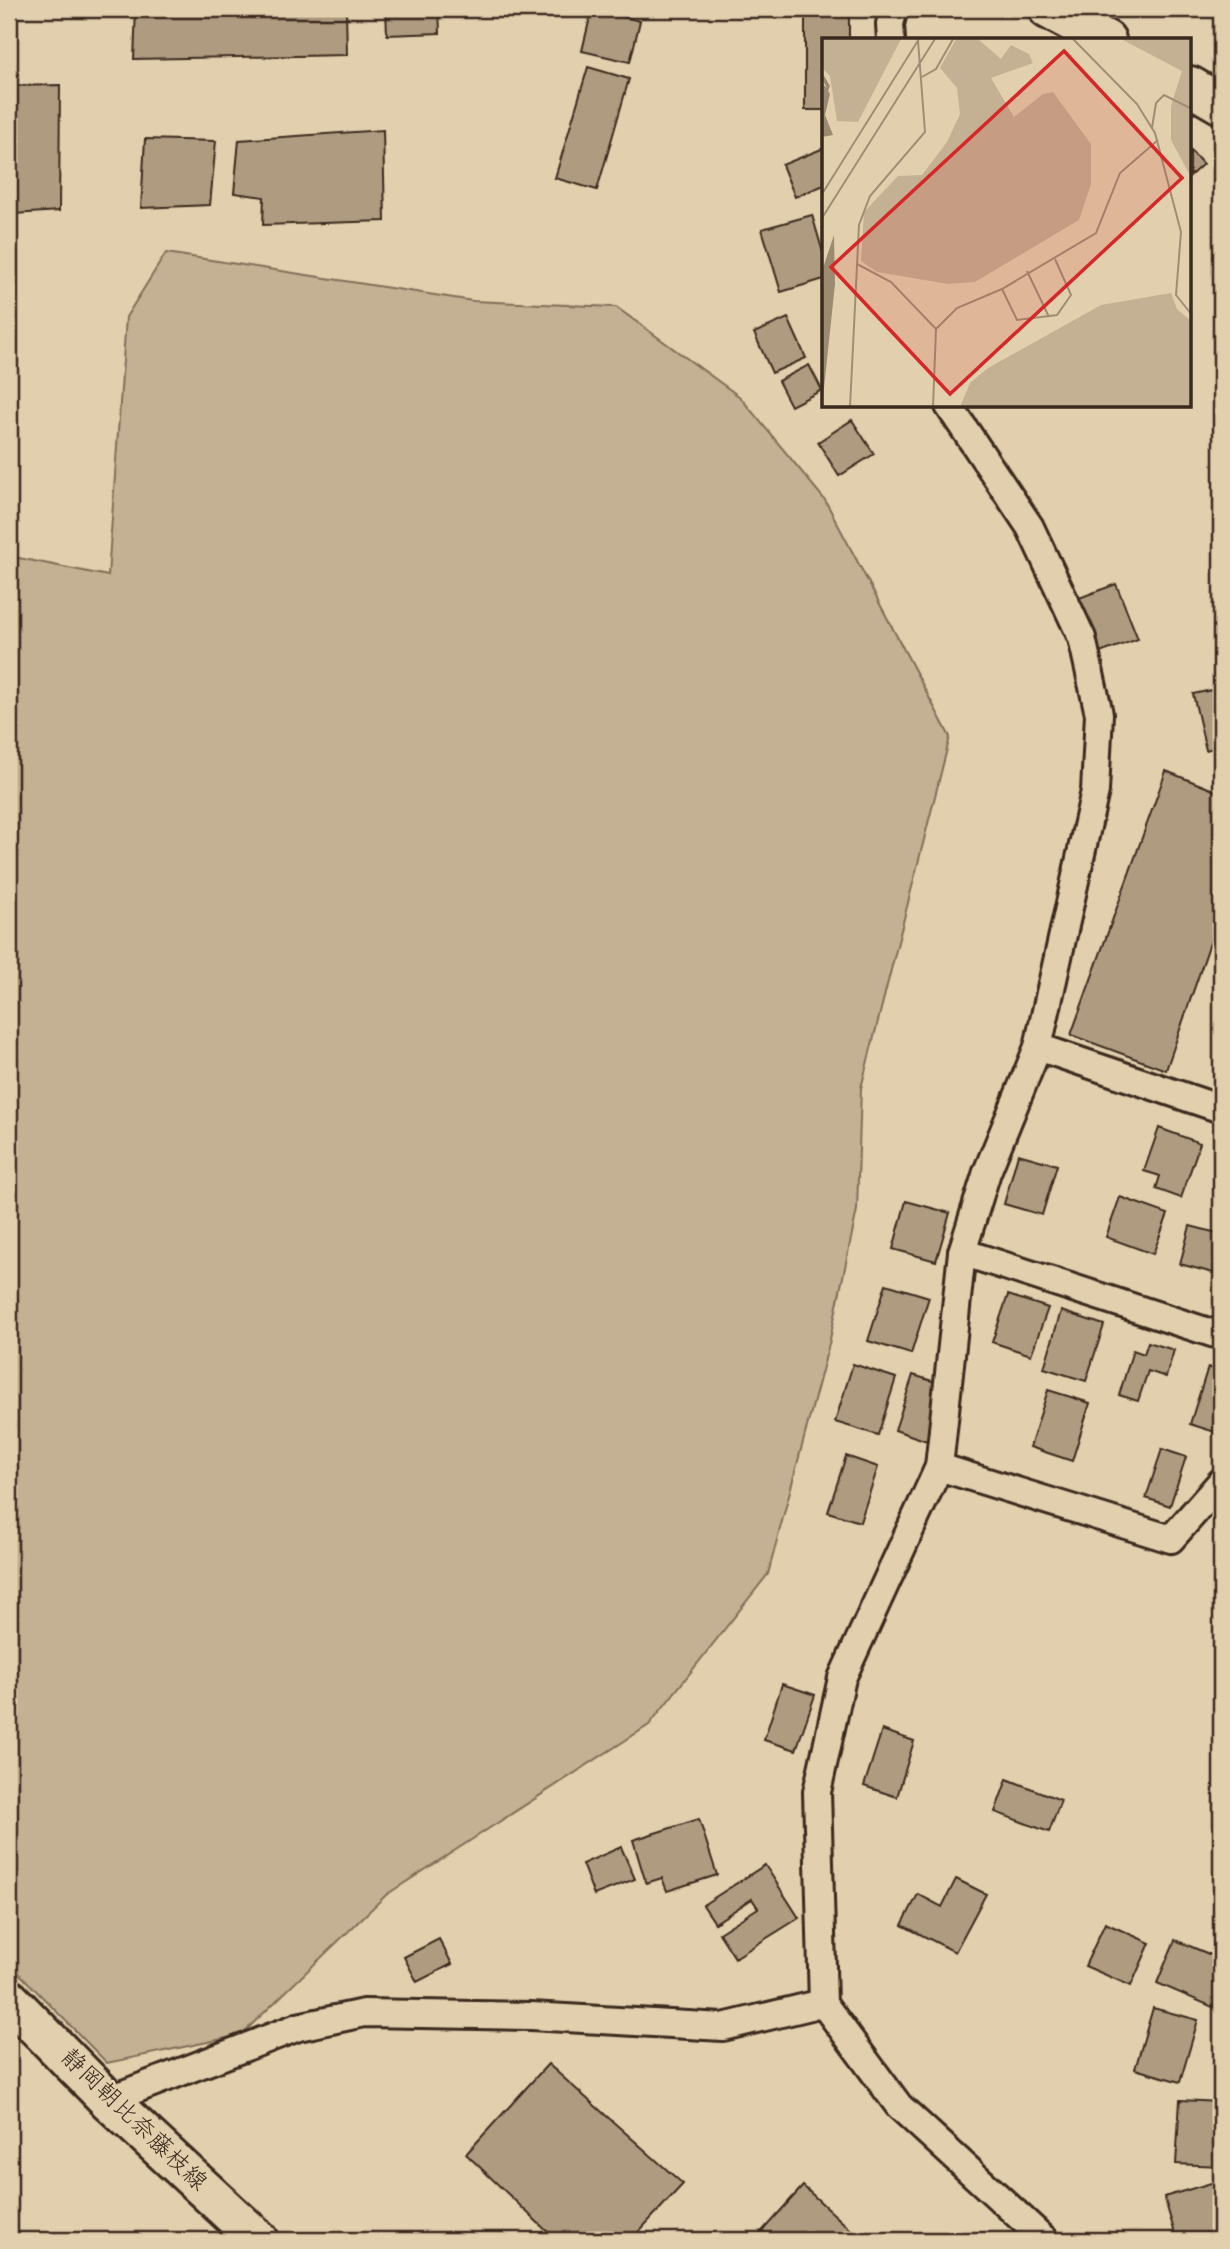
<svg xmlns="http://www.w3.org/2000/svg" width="1230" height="2249" viewBox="0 0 1230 2249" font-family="'Indie Flower','Klee One',sans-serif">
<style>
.green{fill:#c4b193;stroke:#806e58;stroke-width:2}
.building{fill:#af9c80;stroke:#3b2a1e;stroke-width:2}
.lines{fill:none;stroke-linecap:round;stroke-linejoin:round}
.minor-casing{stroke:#3b2a1e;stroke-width:32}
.secondary-casing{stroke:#3b2a1e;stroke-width:44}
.minor{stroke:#e2cfad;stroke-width:26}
.secondary{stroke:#e2cfad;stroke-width:38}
.labels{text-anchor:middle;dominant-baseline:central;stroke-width:5;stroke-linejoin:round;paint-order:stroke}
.street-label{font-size:24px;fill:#3b2a1e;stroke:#e2cfad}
.inset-river{fill:none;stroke:#9c8a71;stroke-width:3.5}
.inset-road{fill:none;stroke:#9f8d74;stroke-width:2}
.view{fill:#d62828;fill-opacity:0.15;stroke:#d62828;stroke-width:3.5}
.inset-edge{fill:none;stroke:#3b2a1e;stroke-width:3.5}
</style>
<rect width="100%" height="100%" fill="#e2cfad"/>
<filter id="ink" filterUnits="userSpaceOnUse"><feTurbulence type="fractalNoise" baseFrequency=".0143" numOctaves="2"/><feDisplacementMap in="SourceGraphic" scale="14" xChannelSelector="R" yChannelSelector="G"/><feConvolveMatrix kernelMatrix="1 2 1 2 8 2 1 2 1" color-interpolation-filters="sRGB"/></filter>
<g filter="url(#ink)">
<path class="green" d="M166,253L473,301L616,307L740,397L825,500L950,737L861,1088L857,1210L829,1344L768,1574L649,1725L386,1895L241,2035L107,2063L9,1963V556L108,576L126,317Z"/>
<g class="building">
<path d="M136,9H346L347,55L134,59Z"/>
<path d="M386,9H439L440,33L387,35Z"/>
<path d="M592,9L640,21L630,62L582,51Z"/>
<path d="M805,12H849V40H824V110H805Z"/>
<path d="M588,67L629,79L597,190L555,178Z"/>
<path d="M60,85L59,211L14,214L9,187V86Z"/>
<path d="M383,130L385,221L263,225L264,197L234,193L239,140Z"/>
<path d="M145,139L216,141L210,205L141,208Z"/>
<path d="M824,148V185L795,197L782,165Z"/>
<path d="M1190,150L1203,164L1190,176Z"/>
<path d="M812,215L824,256V279L781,292L762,229Z"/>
<path d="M788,318L806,358L772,373L754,333Z"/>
<path d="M809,365L822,390L791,406L778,381Z"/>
<path d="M852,420L874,454L839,476L818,442Z"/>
<path d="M1116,584L1138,639L1100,653L1079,598Z"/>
<path d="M1221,688V746L1206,750L1193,694Z"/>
<path d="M1166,771L1221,793V911L1166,1070L1071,1035Z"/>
<path d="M1159,1128L1200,1143L1181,1198L1156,1189L1160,1176L1144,1171Z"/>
<path d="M1018,1154L1057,1165L1042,1215L1004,1204Z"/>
<path d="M1120,1197L1168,1214L1153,1254L1106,1237Z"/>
<path d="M906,1201L950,1213L936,1261L893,1249Z"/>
<path d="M1190,1226L1221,1234V1260L1217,1274L1180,1264Z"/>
<path d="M886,1284L929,1297L911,1354L868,1341Z"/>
<path d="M1008,1295L1048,1308L1031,1355L992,1342Z"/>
<path d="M1061,1311L1104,1325L1086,1381L1044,1368Z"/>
<path d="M1148,1342L1174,1350L1166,1377L1148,1371L1138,1401L1119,1395L1133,1350L1144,1354Z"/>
<path d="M853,1364L896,1378L878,1435L835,1422Z"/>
<path d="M1208,1367L1221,1372V1434L1190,1424Z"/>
<path d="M913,1375L945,1385L927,1441L895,1430Z"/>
<path d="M1048,1390L1090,1403L1072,1461L1030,1447Z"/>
<path d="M1162,1449L1186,1457L1170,1506L1146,1498Z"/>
<path d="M846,1456L878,1467L860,1522L828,1512Z"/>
<path d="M782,1684L815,1695L796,1750L764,1740Z"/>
<path d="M882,1730L914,1741L897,1797L864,1786Z"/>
<path d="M1007,1779L1061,1800L1049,1832L995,1812Z"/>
<path d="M699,1819L717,1875L667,1891L662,1878L646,1883L633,1840Z"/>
<path d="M621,1847L635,1879L594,1895L582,1864Z"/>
<path d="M765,1865L799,1918L735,1958L719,1933L758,1908L752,1899L715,1923L703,1905Z"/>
<path d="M956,1879L986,1894L955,1952L902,1925L918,1894L942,1907Z"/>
<path d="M1105,1923L1150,1943L1131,1986L1085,1966Z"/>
<path d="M439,1939L452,1964L417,1982L404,1957Z"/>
<path d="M1175,1940L1221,1959V1994L1215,2008L1157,1983Z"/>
<path d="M1153,2008L1198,2020L1180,2082L1135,2069Z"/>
<path d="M548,2064L683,2184L631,2240H556L466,2154Z"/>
<path d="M1180,2100L1221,2102V2166L1176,2164Z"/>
<path d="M1221,2180V2229L1184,2240H1177L1164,2197Z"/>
<path d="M803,2186L862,2240H754Z"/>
</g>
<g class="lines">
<g class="minor-casing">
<g id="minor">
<path d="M891,40L890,24L894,9"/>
<path d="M949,406L1030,527L1082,638L1099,714L1095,791L1038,1047L987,1172L962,1252L939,1467L842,1678L817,1792L823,2003L899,2106L1045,2240"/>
<path d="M1038,1047L1221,1109"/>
<path d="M962,1252L1221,1336"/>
<path d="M939,1467L1171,1539L1221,1482"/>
<path d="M108,2100L298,2027L364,2013L531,2016L723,2027L823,2003"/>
</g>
</g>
<g class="secondary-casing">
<g id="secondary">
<path d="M1048,9L1106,40"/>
<path d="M1190,86L1221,104"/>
<path d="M9,1999L108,2100L259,2240"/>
</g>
</g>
<use href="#minor" class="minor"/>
<use href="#secondary" class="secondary"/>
</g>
</g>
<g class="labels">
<g class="street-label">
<text transform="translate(133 2121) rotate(44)">静岡朝比奈藤枝線</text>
</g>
</g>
<g transform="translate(822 38)">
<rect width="369" height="369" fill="#e2cfad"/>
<path d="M0,1H79L36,84L15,83L8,38L0,30ZM134,1H156L179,21L189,7L207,16L211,25L169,40L192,79L221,56L231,54L269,106V146L257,182L153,244L126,246L55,234L39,223L42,174L76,138L100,137L125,104L138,76L135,50L118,30ZM299,1H369V139L349,102V68L360,33ZM349,255L355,271L369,283V369H138L148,345L166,330L279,267Z" fill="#c4b193"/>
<path d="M0,44L8,56L3,77L11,97L0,99ZM12,197L13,246L0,369V233Z" fill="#9c8a71"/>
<path class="inset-river" d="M0,38L6,48L0,66"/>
<path class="inset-road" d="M251,1L315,66L333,95L359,194L354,257L370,277M100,39L114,31L131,1M330,90L334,65L342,57L370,71M0,156L97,1M0,180L113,1M35,226L69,244L114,291M205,233L227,279M180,251L195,282L235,277L249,257L233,221M28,369L37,187L48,158L103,94L96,3M111,369L114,291L135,270L180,251L274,195L298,135L336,102"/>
<path class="view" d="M242,13L360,140L128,356L9,229Z"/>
<rect width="369" height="369" class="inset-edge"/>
</g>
<rect width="1230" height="2249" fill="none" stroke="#e2cfad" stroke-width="35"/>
<rect x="18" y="18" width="1195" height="2214" fill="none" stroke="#3b2a1e" stroke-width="2.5" filter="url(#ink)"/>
</svg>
